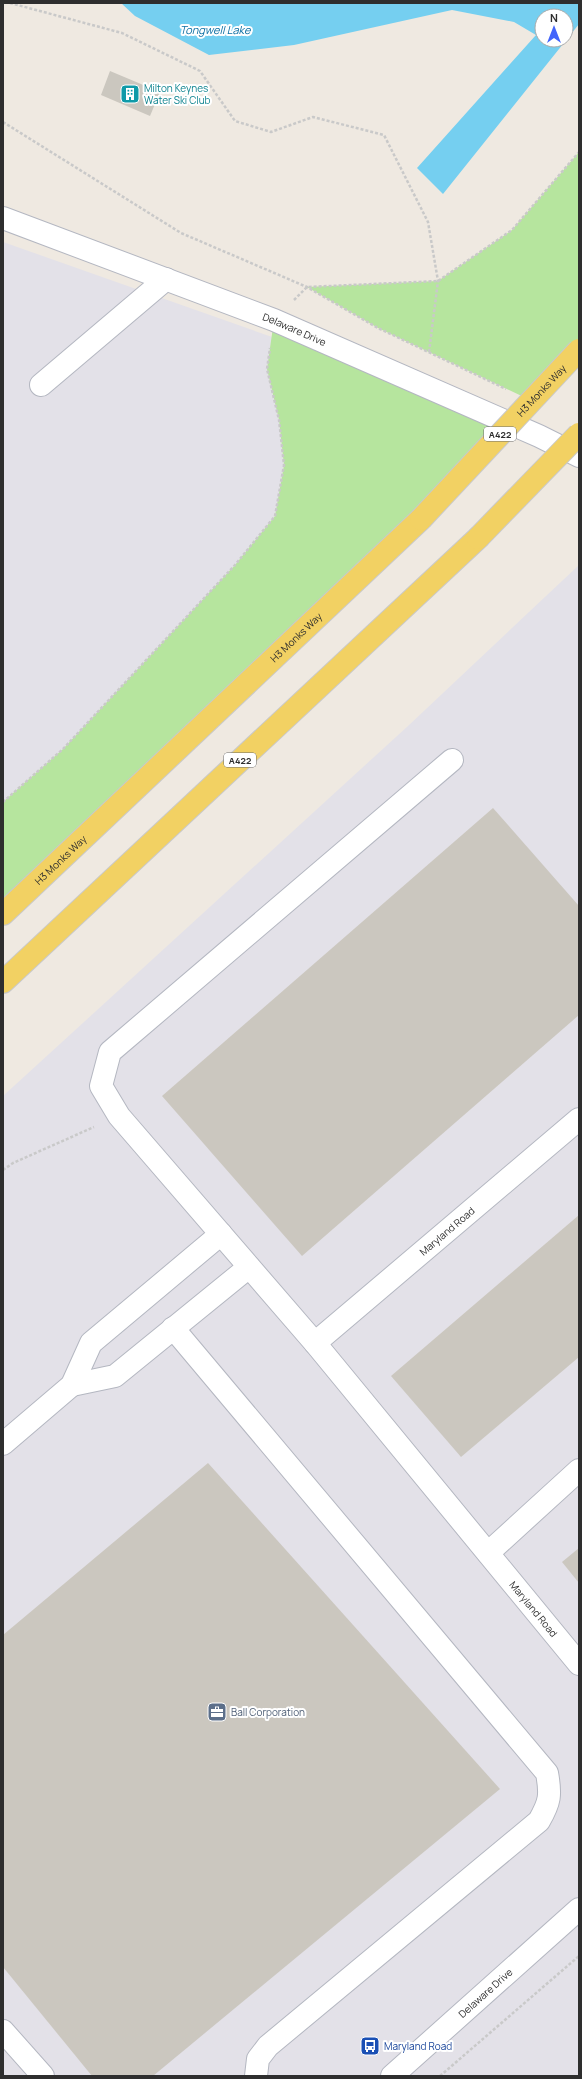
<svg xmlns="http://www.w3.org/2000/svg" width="582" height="2079" viewBox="0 0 582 2079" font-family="Manrope,sans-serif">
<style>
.industrial{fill:#e3e1e8}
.green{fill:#b6e59e}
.water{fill:#75cff0;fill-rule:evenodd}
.building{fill:#cbc7bf}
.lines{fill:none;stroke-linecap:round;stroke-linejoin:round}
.minor-casing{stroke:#b4b7c1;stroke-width:24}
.major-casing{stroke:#c9c9c9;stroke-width:24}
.path{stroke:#c9c9c9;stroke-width:2.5;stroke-dasharray:3 2;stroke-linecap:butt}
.minor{stroke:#fff;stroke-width:22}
.major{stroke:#f2d163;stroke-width:22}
.major-bridge-casing{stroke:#c9c9c9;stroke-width:24;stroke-linecap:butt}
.major-bridge{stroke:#f2d163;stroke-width:22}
.labels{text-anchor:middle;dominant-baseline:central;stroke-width:4;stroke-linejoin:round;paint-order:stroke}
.shield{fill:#fff;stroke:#6d6d6d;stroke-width:1}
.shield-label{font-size:9px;font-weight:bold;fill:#2e2e2e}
.culture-label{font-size:10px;fill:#0d838f;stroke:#fff;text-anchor:start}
.street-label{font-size:10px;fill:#2e2e2e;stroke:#fff}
.service-label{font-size:10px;fill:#4e5e75;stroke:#fff;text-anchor:start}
.transit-label{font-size:10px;fill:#164399;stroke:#fff;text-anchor:start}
.water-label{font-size:11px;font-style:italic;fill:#0d6fa3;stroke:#fff}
</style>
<rect width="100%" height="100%" fill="#efe9e1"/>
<g class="industrial">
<path d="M3,242L272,337L267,369L279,420L284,465L275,516L235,565L63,749L3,802Z"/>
<path d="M579,565V2076H3V1096L408,726Z"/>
</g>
<g class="green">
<path d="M579,152V348L528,399L378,328L307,287L438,281L512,230Z"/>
<path d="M274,320L511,424L3,914V802L63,749L235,565L275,516L284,465L279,420L267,369Z"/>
</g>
<path class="water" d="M121,3H579V24L443,194L417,168L536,35L514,22L452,10L294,45L209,55L135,16ZM542,16H566V40H542Z"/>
<g class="building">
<path d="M110,71L160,92L150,116L101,95Z"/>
<path d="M493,808L579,906V1015L302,1256L162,1096Z"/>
<path d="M579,1215V1357L461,1457L391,1376Z"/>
<path d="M208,1463L500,1789L153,2076H92L3,1967V1635Z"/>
<path d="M579,1548V1583L562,1562Z"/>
</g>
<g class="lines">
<g class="minor-casing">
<g id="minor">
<path id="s1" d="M3,218L274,320L539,436L579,456"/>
<path d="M41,385L166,279"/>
<path id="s2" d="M452,760L110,1052L101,1086L119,1116L315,1343L579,1664"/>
<path d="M173,1328L547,1773C551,1795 550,1802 539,1821L268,2046L258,2059L256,2076"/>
<path id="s3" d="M315,1343L579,1119"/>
<path d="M72,1385L115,1376L249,1267"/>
<path d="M3,1444L72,1385L91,1343L221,1234"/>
<path d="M488,1553L579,1470"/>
<path d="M3,2031L43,2076"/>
<path id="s4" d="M392,2076L579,1909"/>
</g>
</g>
<g class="major-casing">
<g id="major">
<path id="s5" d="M3,914L421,519"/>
<path d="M3,982L478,538"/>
</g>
</g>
<g class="path">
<path d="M10,3L122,33L200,71L235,121L271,132L313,117L384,135L428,222L438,281L429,352"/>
<path d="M3,122L181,233L307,287L378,328L506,389"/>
<path d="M294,300L307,287L438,281L512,230L579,152"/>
<path d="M3,802L63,749L235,565L275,516L284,465L279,420L267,369L270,348"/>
<path d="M3,1170L13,1163L94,1127"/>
<path d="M440,2076L579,1956"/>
</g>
<use href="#minor" class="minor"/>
<use href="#major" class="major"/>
<g class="major-bridge-casing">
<g id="major-bridge">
<path id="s6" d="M421,519L579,350"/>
<path d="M478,538L579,434"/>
</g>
</g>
<use href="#major-bridge" class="major-bridge"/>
</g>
<defs>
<g id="building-square" transform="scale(1)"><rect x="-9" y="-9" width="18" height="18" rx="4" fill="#0f9aa8" stroke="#fff"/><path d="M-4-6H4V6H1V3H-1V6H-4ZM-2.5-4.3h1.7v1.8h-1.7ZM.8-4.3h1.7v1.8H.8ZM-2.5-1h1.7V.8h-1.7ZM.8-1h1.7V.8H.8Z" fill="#fff"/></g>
<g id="office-square" transform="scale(1)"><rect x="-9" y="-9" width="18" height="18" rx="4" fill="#5c6f8a" stroke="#fff"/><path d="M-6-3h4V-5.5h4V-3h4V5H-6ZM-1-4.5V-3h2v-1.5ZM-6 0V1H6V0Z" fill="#fff"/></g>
<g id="bus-square" transform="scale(1)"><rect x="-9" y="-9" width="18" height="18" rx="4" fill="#1a4fb4" stroke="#fff"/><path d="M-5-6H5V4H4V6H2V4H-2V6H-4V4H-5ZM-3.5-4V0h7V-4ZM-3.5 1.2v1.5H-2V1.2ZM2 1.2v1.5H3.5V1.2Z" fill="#fff"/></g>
</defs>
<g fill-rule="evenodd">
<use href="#building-square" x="130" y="94"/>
<use href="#office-square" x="217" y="1712"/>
<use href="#bus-square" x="370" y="2046"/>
</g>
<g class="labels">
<g class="shield">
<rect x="484" y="427" width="32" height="14" rx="3"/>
<rect x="224" y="753" width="32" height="14" rx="3"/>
</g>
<g class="shield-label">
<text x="500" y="434">A422</text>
<text x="240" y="760">A422</text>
</g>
<g class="culture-label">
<text x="144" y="88">Milton Keynes<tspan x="144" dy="12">Water Ski Club</tspan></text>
</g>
<g class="street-label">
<text stroke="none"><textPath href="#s1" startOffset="312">Delaware Drive</textPath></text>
<text stroke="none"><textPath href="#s6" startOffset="176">H3 Monks Way</textPath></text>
<text stroke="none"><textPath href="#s5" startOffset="403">H3 Monks Way</textPath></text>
<text stroke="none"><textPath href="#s5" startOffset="79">H3 Monks Way</textPath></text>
<text stroke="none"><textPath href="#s3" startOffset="173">Maryland Road</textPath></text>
<text stroke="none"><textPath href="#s2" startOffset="1164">Maryland Road</textPath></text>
<text stroke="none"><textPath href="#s4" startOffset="125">Delaware Drive</textPath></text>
</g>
<g class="service-label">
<text x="231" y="1712">Ball Corporation</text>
</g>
<g class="transit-label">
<text x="384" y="2046">Maryland Road</text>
</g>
<g class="water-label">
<text x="215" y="29">Tongwell Lake</text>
</g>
</g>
<rect width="582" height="2079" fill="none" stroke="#2e2e2e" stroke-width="8"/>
<g transform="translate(554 28)"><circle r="19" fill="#ffffff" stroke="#ababab"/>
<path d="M0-3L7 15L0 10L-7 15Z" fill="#4264fb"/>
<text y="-6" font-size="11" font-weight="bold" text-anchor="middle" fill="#2e2e2e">N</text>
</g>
</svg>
